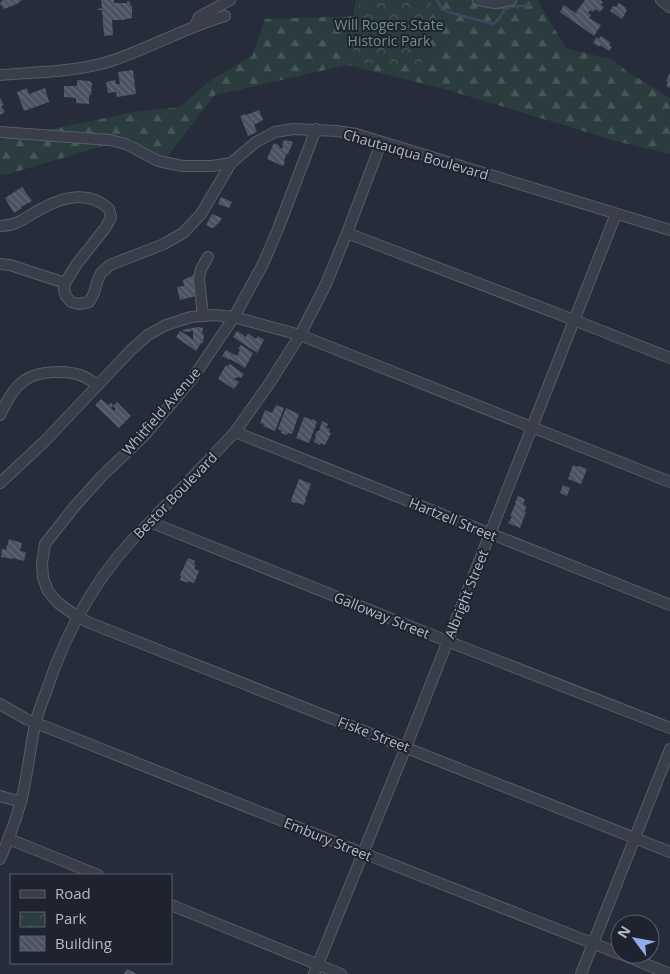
<svg xmlns="http://www.w3.org/2000/svg" width="670" height="974" viewBox="0 0 670 974" font-family="'Open Sans',sans-serif">
<style>
.forest{fill:url(#forest-firs)}
.park{fill:url(#park-crowns)}
.lines{fill:none;stroke-linecap:round;stroke-linejoin:round}
.stream{stroke:#3d4860;stroke-width:2.5}
.building{fill:url(#building-back-hatch)}
.minor-casing{stroke:#575c68;stroke-width:12}
.minor{stroke:#393e4a;stroke-width:10}
.labels{text-anchor:middle;dominant-baseline:central;stroke-width:4;stroke-linejoin:round;paint-order:stroke}
.park-label{font-size:14px;fill:#6e937b;stroke:#1e232f}
.street-label{font-size:14px;fill:#b4b9c5;stroke:#1e232f}
</style>
<defs>
<pattern id="forest-firs" width="22" height="20" patternUnits="userSpaceOnUse" patternTransform="scale(1.25)"><rect width="22" height="20" fill="#2b3c3e"/><path d="M5 1l3.5 6h-7zM16 11l3.5 6h-7z" fill="#475658"/></pattern>
<pattern id="park-crowns" width="20" height="18" patternUnits="userSpaceOnUse" patternTransform="scale(1.25)"><rect width="20" height="18" fill="#2b3c3e"/><path d="M2 6a3 3 0 1 1 6 0M12 15a3 3 0 1 1 6 0" fill="none" stroke="#475658"/></pattern>
<pattern id="building-back-hatch" width="6" height="6" patternUnits="userSpaceOnUse" patternTransform="scale(1.25)"><rect width="6" height="6" fill="#4c5262"/><path d="M-1 5l2 2M0 0l6 6M5-1l2 2" fill="none" stroke="#636977"/></pattern>
</defs>
<rect width="100%" height="100%" fill="#262c39"/>
<path class="forest" d="M356,0H537L566,48L613,60L628,72L670,98V154L623,143L441,88L347,65L215,95L166,158L150,153L131,138L8,174L0,175V140L134,112L180,107L208,82L252,56L265,19L353,16Z"/>
<path class="park" d="M360,0H431L422,65L352,63Z"/>
<g class="lines">
<path class="stream" d="M437,0L442,9L448,12L493,24L498,20L505,9L511,7L531,5"/>
</g>
<g class="building">
<path d="M3,0H22L17,4L4,9L0,4V3Z"/>
<path d="M101,0H114V3H127V1H129L131,6H132V18L122,20H112L113,35L104,36L102,10H98V9L102,8Z"/>
<path d="M585,0H600L603,2L601,5L604,7L600,12L595,9L593,12L590,10L588,13L591,15L589,18L601,25L594,36L560,12L564,5L577,14L576,12Z"/>
<path d="M619,3L626,8L625,9L627,10L622,19L610,11L613,6L616,7Z"/>
<path d="M601,36L611,43L609,45L612,47L609,51L600,45L599,47L593,43L597,37L599,39Z"/>
<path d="M133,70L136,94L117,97L116,92L108,93L106,82L115,80L116,84H120L118,72Z"/>
<path d="M670,73V88L666,86L668,82L666,81Z"/>
<path d="M77,80L90,81V82L92,83L91,95H89V104L76,103V98L64,97V86H77Z"/>
<path d="M27,88L29,94L45,88L49,102L24,111L17,92Z"/>
<path d="M0,98L4,105L1,106L5,112L0,115Z"/>
<path d="M259,110L263,120L254,125L257,132L248,136L240,116L246,114V115Z"/>
<path d="M284,140L286,141V140L293,142L288,154L287,153L285,158L284,161H285L283,166L267,159L274,143L280,146L279,147L282,149L283,146L282,145Z"/>
<path d="M22,187L32,201L21,207L22,208L14,213L5,198Z"/>
<path d="M221,197L232,202L229,208L218,204Z"/>
<path d="M212,214L222,218L219,223L217,224L215,227L212,228L206,225Z"/>
<path d="M196,274L195,285H194L196,296L180,300L177,287L184,286L183,280Z"/>
<path d="M197,327L203,328L202,334H204L203,343H201L196,351L176,337L180,331L186,335V334L193,340V331L184,332L182,330Z"/>
<path d="M237,331L246,337L248,333L256,339L258,336L264,340L257,353L233,337Z"/>
<path d="M241,345L253,353L245,368L230,359L229,360L222,356L226,350L237,356L240,350L238,348Z"/>
<path d="M230,364L244,374L241,378L239,377L236,378H233L239,382L234,389L218,379L226,365L228,366Z"/>
<path d="M101,399L108,405L111,403L113,405L111,408L114,411L116,409L113,406L117,402L131,416L119,428L95,405Z"/>
<path d="M276,405L284,408L275,431L263,426L264,424L260,423L265,410L272,413Z"/>
<path d="M286,408L299,414L292,434L288,433L287,435L281,433L282,431L278,429Z"/>
<path d="M304,417L312,420L313,419L317,422L309,443L296,438Z"/>
<path d="M322,421L328,424L326,428L330,429L329,432L331,433L325,445L321,443L320,445L314,442L316,436L315,435L317,431H319Z"/>
<path d="M573,465L578,467L579,466L587,469L581,484L568,479Z"/>
<path d="M299,479L311,484L305,500H306L304,505L298,503H295L292,502L291,500Z"/>
<path d="M563,485L570,488L567,496L560,493Z"/>
<path d="M518,496L525,499L523,504L527,507L524,511L526,512L520,528L508,523L512,517L510,516L516,503H515Z"/>
<path d="M9,539L22,543L20,551L26,552L24,561L13,558V559L1,557L2,549L6,550Z"/>
<path d="M188,558L195,561L194,564L196,565L194,569L199,571L194,583L189,581L188,583L180,580L181,577L180,575Z"/>
<path d="M127,969L137,974H124Z"/>
</g>
<g class="lines">
<g class="minor-casing">
<g id="minor">
<path d="M478,0L495,3L511,0"/>
<path d="M661,0L670,7"/>
<path d="M195,26L199,17L230,0"/>
<path d="M0,75C37,72 79,72 114,60C152,47 187,27 225,16"/>
<path d="M316,129L278,229L263,264L234,317L192,379L145,435L102,476L75,506L56,530L45,544L42,563L43,578L48,591L58,603L78,617L90,623L670,852"/>
<path d="M0,132L110,140L126,144L158,161L183,166H212L231,163"/>
<path d="M0,226C21,225 26,216 43,208C65,196 90,191 109,209L111,217L106,227L76,265L65,283L64,290L66,296L71,302L79,304L89,302L94,293L97,282L101,273L110,265L164,244L183,233L201,214L231,163L256,142L275,132L293,129L337,131L356,134L670,230"/>
<path d="M347,233L574,320L670,358"/>
<path d="M0,264L10,265L65,283"/>
<path d="M203,316L199,279L201,269L208,257"/>
<path d="M0,415C6,403 13,388 25,380C39,370 70,370 85,377C90,380 94,383 98,385"/>
<path d="M235,432L670,605"/>
<path d="M0,483L45,441L131,350L148,335L166,325L191,317L214,315L234,317L300,335L670,482"/>
<path d="M150,522L447,641L670,728"/>
<path d="M0,704L26,719L363,853L620,954"/>
<path d="M0,796L21,802"/>
<path d="M9,839L98,875"/>
<path d="M0,859C8,841 15,822 21,802C27,777 30,750 35,724C38,713 42,702 46,692C67,628 101,568 150,522L235,432L269,384L300,335L326,284L347,233L381,143"/>
<path d="M171,905L341,974"/>
<path d="M621,954L670,974"/>
<path d="M314,974L406,747L616,214"/>
<path d="M581,974L670,749"/>
</g>
</g>
<use href="#minor" class="minor"/>
</g>
<g class="labels">
<g class="park-label">
<text x="389" y="24">Will Rogers State<tspan x="389" dy="16">Historic Park</tspan></text>
</g>
<g class="street-label">
<text transform="translate(416 154) rotate(16)">Chautauqua Boulevard</text>
<text transform="translate(161 411) rotate(-49)">Whitfield Avenue</text>
<text transform="translate(175 495) rotate(-46)">Bestor Boulevard</text>
<text transform="translate(453 519) rotate(22)">Hartzell Street</text>
<text transform="translate(466 594) rotate(-68)">Albright Street</text>
<text transform="translate(382 615) rotate(22)">Galloway Street</text>
<text transform="translate(374 734) rotate(21)">Fiske Street</text>
<text transform="translate(328 839) rotate(22)">Embury Street</text>
</g>
</g>
<rect x="10" y="874" width="162" height="90" fill="#1e232f" stroke="#5a5f6b"/>
<rect x="20" y="890" width="25" height="8" fill="#393e4a" stroke="#5a5f6b"/>
<text x="55" y="899" font-size="15" fill="#b4b9c5">Road</text>
<rect x="20" y="912" width="25" height="15" fill="url(#park-crowns)" stroke="#5a5f6b"/>
<text x="55" y="924" font-size="15" fill="#b4b9c5">Park</text>
<rect x="20" y="936" width="25" height="15" fill="url(#building-back-hatch)" stroke="#5a5f6b"/>
<text x="55" y="949" font-size="15" fill="#b4b9c5">Building</text>
<g transform="translate(635 939) rotate(302)"><circle r="24" fill="#1e232f" stroke="#5a5f6b"/>
<path d="M0-4L9 19L0 12L-9 19Z" fill="#93abeb"/>
<text y="-8" font-size="14" font-weight="bold" text-anchor="middle" fill="#b4b9c5">N</text>
</g>
</svg>
